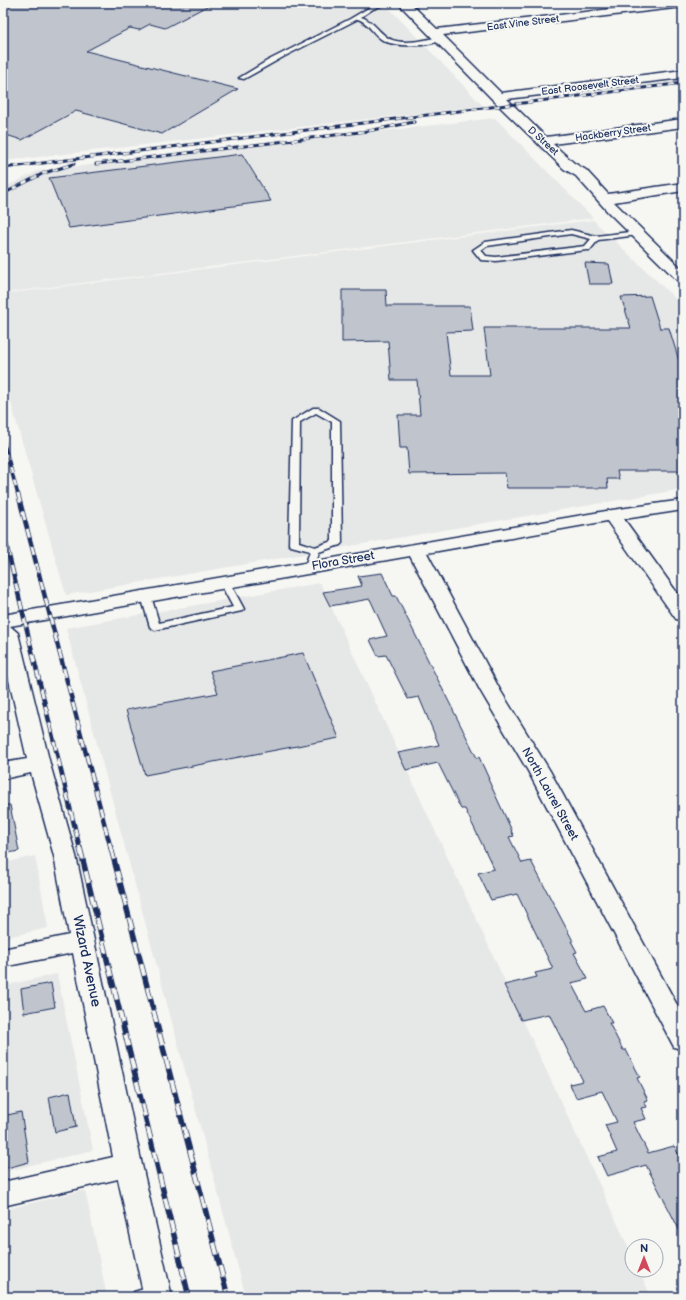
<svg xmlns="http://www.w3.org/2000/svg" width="686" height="1300" viewBox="0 0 686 1300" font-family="'Balsamiq Sans',sans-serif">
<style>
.built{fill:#e6e7e7}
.building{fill:#c0c4cd;stroke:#1b2f5e}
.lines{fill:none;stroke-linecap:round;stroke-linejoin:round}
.service-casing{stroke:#1b2f5e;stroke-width:3}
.minor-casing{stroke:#1b2f5e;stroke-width:3}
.service{fill:#f6f6f2;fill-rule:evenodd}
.minor{fill:#f6f6f2;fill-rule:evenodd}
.rail-far3-casing{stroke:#1b2f5e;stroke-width:3}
.rail-far2-casing{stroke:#1b2f5e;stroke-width:3.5}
.rail-far1-casing{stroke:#1b2f5e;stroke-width:4.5}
.rail-casing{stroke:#1b2f5e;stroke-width:5.5}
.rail-far3{stroke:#f6f6f2;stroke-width:2;stroke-dasharray:5.5;stroke-linecap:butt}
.rail-far2{stroke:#f6f6f2;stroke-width:2.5;stroke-dasharray:7;stroke-linecap:butt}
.rail-far1{stroke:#f6f6f2;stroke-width:3;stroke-dasharray:9;stroke-linecap:butt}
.rail{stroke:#f6f6f2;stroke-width:4;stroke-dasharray:12;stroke-linecap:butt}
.labels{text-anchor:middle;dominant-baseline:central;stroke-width:4;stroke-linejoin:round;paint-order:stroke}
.far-street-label{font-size:10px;fill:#1b2f5e;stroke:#f6f6f2}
.street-label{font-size:12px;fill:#1b2f5e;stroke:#f6f6f2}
.near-street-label{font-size:14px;fill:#1b2f5e;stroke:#f6f6f2}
</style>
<rect width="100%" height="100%" fill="#f6f6f2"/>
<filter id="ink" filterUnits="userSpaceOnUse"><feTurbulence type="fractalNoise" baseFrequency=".025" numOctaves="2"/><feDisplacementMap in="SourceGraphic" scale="8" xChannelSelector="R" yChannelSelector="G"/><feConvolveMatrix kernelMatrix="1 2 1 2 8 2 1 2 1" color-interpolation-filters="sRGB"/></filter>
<g filter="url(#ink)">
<g class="built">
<path d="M8,3H384L483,106L3,161V5Z"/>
<path d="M495,118L593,218L3,293V188L38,171Z"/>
<path d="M593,220L683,306V489L66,595L3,375V294Z"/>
<path d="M320,583L632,1255V1270H639L651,1297H246L66,628Z"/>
<path d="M35,856L48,928L3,938V863Z"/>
<path d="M57,974L93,1150L3,1172V986Z"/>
<path d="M85,1190L107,1297H3V1210Z"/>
</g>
<g class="building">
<path d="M15,3H213L165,28L150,24L139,30L130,28L86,51L238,89L162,134L76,111L22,140L3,134V9Z"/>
<path d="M242,154L271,201L69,228L49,178Z"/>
<path d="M585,263L609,264L613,284H589Z"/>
<path d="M342,290H386L387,306H470L473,331L446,332L451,375H490L484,328H631L621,297L650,296L660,328H669L683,374V471H617L619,479H607L608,488H507L505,473L409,474L407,448H400L398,415H420L417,380H391L388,341L342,342Z"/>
<path d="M382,573L393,596H396L477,758L479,757L489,779H488L512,831H511L514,836L509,837L522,863L531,861L573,941H571L577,952L574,953L588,979L571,983L586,1011L603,1006L612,1023H609L623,1050H626L640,1077L637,1078L648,1100L644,1101L647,1107L641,1108L646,1119L633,1122L648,1153L674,1146L683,1162V1237L646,1165L607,1176L598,1157L617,1152L605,1125L617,1122L602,1091L576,1098L570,1084L583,1081L549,1014L521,1020L504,985L537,977L535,973L553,969L517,894L491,900L478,873L494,869L465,809H461L438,763L406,770L398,753L439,745L419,697L408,699L386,655L378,656L370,640L387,636L370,599L330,606L323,592L362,586L358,576Z"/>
<path d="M303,653L339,738L145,775L126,710L218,693L210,671Z"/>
<path d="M3,805H10L19,851L3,854Z"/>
<path d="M51,983L55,1007L24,1013L21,989Z"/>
<path d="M70,1092L76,1127L55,1132L49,1097Z"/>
<path d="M21,1112L29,1162L3,1169V1116Z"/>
</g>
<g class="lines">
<g class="service-casing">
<g id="service">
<path d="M377,3H387L373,9L361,17C371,20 375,27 383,34C396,48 423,40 440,37L443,39C431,47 393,48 381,39C372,33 369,23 358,19L285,56L244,79L239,78L267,61L350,19Z"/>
<path d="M571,230L596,236L638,231L642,233L638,235L598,240L590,250H587L496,261L481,260L473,250L485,242ZM571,234L591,239L585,246L496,257L486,256L481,250L487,246Z"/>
<path d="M313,408H319L340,421L342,543L340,545L319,552L315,566L310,569L305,566L310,551L291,546L289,544L292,421ZM316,413L332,422V541L315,547L299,542L300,422Z"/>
<path d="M225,580L230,583L244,609L242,611L155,630L150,627L141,596L143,594L146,593L151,596L159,623L233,607L220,583Z"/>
<path d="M157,1285L162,1287L164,1292L162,1297H132L134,1292Z"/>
</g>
</g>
<g class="minor-casing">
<g id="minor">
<path d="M398,3H410L437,29L663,3H683V7L443,35L501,93L683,70V78L507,99L546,137L683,119V127L553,144L574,163L586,170L608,194L683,183V191L614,202L683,270V282L678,281L608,212L576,176L564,169L493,100Z"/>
<path d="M683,500V510L624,519L683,601V621L676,619L607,521L427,553L500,690L550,771L683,1016V1050L674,1047L528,771L480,690L410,556L10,626L18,633L50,764L76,856L142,1165L172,1297H144L118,1179L3,1206V1182L113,1157L73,953L3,967V949L69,935L54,856L31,773L3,779V763L27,759L3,654V615L612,510Z"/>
</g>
</g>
<use href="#service" class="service"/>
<use href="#minor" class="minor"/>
<g class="rail-far3-casing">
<g id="rail-far3">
<path d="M96,164L368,131L414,122"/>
<path d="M3,168L683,83"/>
<path d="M3,194L44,173L74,164"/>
</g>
</g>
<g class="rail-far2-casing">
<path id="rail-far2" d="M3,440L18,495"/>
</g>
<g class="rail-far1-casing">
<g id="rail-far1">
<path d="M18,494L111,849"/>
<path d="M3,531L80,849"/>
</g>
</g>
<g class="rail-casing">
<g id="rail">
<path d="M80,848L189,1297"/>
<path d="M111,848L228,1297"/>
</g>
</g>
<use href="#rail-far3" class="rail-far3"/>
<use href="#rail-far2" class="rail-far2"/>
<use href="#rail-far1" class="rail-far1"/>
<use href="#rail" class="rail"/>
</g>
</g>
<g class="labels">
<g class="far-street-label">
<text transform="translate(523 23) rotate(-7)">East Vine Street</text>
<text transform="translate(590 86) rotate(-7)">East Roosevelt Street</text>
<text transform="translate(613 133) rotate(-8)">Hackberry Street</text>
<text transform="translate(543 141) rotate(42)">D Street</text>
</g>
<g class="street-label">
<text transform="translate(343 561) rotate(-10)">Flora Street</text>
<text transform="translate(550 794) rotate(61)">North Laurel Street</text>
</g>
<g class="near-street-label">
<text transform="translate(87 961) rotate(78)">Wizard Avenue</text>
</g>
</g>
<rect width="686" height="1300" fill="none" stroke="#f6f6f2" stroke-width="16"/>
<rect x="8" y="8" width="670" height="1284" fill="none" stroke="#1b2f5e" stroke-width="1.5" filter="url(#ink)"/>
<g transform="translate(644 1258)"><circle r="19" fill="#f6f6f2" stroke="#9ea6b7"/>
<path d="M0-3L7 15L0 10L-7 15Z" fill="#d1495b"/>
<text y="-6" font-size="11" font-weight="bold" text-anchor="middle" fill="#1b2f5e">N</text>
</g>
</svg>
